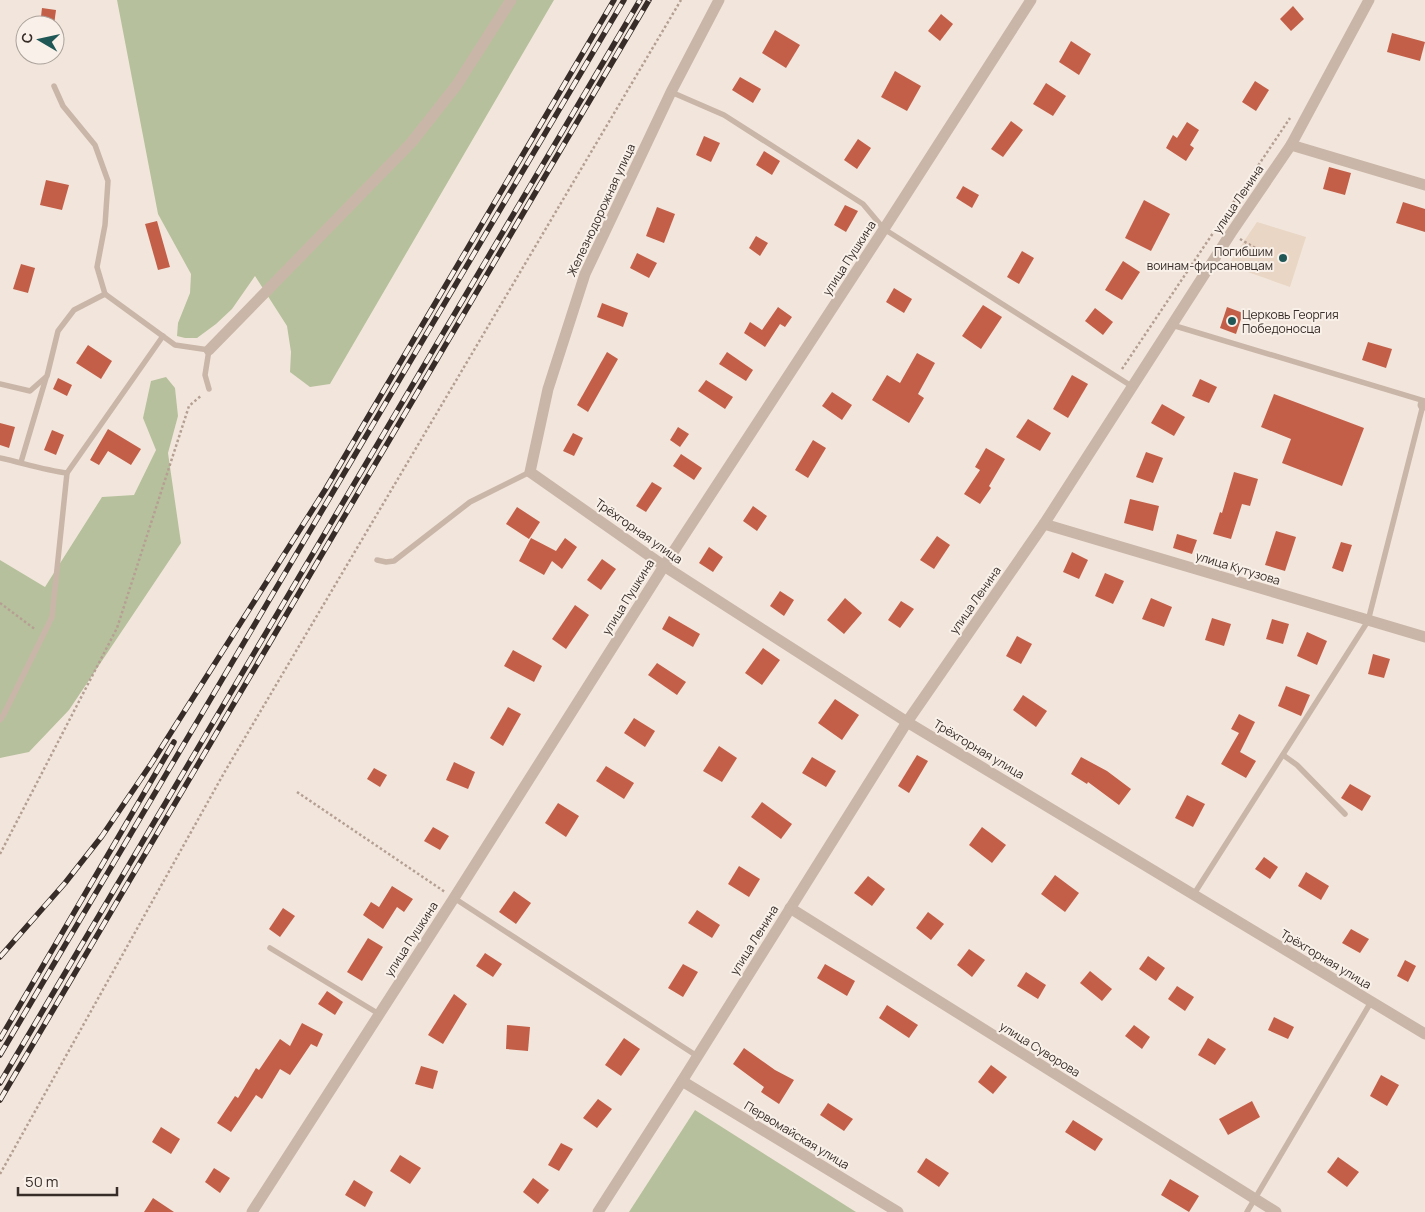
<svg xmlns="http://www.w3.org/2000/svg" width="1425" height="1212" viewBox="0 0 1425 1212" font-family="Manrope,sans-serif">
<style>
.green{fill:#b7c09d}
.plaza{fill:#e9d6c4}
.building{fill:#c35f48}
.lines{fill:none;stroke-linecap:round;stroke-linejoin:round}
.path{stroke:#b59f93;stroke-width:2.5;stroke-dasharray:2.5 2.5;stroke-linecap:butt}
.lane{stroke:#cab6a8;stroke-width:5.5}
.street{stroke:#cab6a8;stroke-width:11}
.rail-casing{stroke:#372c28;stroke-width:5.5}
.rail{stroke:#f9f1e9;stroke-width:4;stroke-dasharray:11;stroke-linecap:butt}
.poi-dot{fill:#1f5757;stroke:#f9f1e9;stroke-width:2}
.labels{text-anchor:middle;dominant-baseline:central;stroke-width:4;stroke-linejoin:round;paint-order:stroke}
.street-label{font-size:12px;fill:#372c28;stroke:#f9f1e9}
.poi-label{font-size:12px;fill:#372c28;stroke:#f9f1e9;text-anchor:end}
</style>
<rect width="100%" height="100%" fill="#f2e6dc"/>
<g class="green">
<path d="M117,0H554L330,384L310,387L290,372L291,352L287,326L255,276L232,309L216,324L197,338H185L177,336L178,323L190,293L191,274L158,214Z"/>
<path d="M166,377L175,388L178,416L168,453L181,543L69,710L29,752L0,758V560L45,587L102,497L134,495L156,450L143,418L151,381Z"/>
<path d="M695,1110L856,1212H629Z"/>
</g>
<path class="plaza" d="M1257,222L1306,237L1290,287L1228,265Z"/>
<g class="building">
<path d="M1293,6L1304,19L1291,31L1280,19Z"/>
<path d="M42,8L56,10L54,25H40Z"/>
<path d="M941,14L953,24L940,41L928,31Z"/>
<path d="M775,30L800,45L786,68L762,53Z"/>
<path d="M1392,33L1425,42L1420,61L1387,52Z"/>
<path d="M1071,41L1091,54L1079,75L1059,62Z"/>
<path d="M895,71L921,86L907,111L881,97Z"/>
<path d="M740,77L761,89L753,103L732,90Z"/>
<path d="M1255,81L1269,90L1256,111L1242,102Z"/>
<path d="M1046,83L1066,96L1053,116L1033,104Z"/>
<path d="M1011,121L1023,130L1003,157L991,149Z"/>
<path d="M1187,122L1199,130L1190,145L1194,148L1186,161L1166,148L1173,135L1177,138Z"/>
<path d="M704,136L720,143L711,162L696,155Z"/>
<path d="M858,139L871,148L857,169L844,160Z"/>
<path d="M764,151L780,161L772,175L756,165Z"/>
<path d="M1329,167L1351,173L1345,195L1323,189Z"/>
<path d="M46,180L69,185L62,210L40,205Z"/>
<path d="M963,186L979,195L972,208L956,198Z"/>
<path d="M1144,200L1170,214L1151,251L1125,238Z"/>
<path d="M1403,202L1425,209V232L1396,223Z"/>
<path d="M845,205L858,211L846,232L834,225Z"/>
<path d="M657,207L675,214L664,243L646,236Z"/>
<path d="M157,221L170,267L158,270L145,224Z"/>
<path d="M756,236L768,243L760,256L749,248Z"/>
<path d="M1022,251L1034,258L1019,284L1007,277Z"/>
<path d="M637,253L657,263L649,278L630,268Z"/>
<path d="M1123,261L1140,272L1122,300L1105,290Z"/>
<path d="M21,264L35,268L28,293L13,289Z"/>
<path d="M894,288L912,299L904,313L886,302Z"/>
<path d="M602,303L628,313L623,327L597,317Z"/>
<path d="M983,305L1002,317L981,349L962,336Z"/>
<path d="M778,307L792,317L785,327L780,324L765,347L744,333L750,322L762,330Z"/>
<path d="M1227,307L1243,313L1236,334L1220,328Z"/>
<path d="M1095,308L1113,322L1103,335L1085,321Z"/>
<path d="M1368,342L1392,349L1386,368L1362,360Z"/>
<path d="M88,345L112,361L101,379L76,363Z"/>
<path d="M607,352L618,359L588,412L577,405Z"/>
<path d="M727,352L753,370L746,381L719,364Z"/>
<path d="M917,353L935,363L918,394L924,398L909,423L872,400L887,375L900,383Z"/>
<path d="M1072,375L1088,384L1068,418L1053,409Z"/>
<path d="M58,378L72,385L67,396L53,389Z"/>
<path d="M1200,379L1217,387L1209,403L1192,396Z"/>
<path d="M706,380L733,397L725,409L698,391Z"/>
<path d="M832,392L852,405L842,420L822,406Z"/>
<path d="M1274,394L1364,428L1342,486L1282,463L1291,439L1261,427Z"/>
<path d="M1162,404L1185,417L1174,436L1151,423Z"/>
<path d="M1028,419L1051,433L1040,451L1016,437Z"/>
<path d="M0,423L15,427L9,448L0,445Z"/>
<path d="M678,427L689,434L680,447L670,440Z"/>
<path d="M108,429L141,449L131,465L108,451L99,465L90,460Z"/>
<path d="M52,430L64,435L56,455L44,450Z"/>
<path d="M573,433L583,438L574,456L563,451Z"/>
<path d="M813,440L826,448L808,478L795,470Z"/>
<path d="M986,448L1005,459L989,486L991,488L980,504L964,494L980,470L975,467Z"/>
<path d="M1146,452L1163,458L1153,483L1136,477Z"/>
<path d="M681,454L702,468L694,480L673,466Z"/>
<path d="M1234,472L1258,479L1250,506L1242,504L1231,539L1213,534L1220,512L1222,513Z"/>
<path d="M652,482L662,488L646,512L636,506Z"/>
<path d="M1130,499L1159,506L1153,531L1124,523Z"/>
<path d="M753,506L767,516L757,531L743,521Z"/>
<path d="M517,507L540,522L529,539L506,524Z"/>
<path d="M1276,531L1296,537L1285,571L1265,565Z"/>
<path d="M1177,534L1197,540L1192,554L1173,548Z"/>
<path d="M937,536L950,545L934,569L920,560Z"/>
<path d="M531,538L556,551L565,538L577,547L562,569L552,561L544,575L519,561Z"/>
<path d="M1341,542L1352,545L1343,572L1332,568Z"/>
<path d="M709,547L723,557L713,572L699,563Z"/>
<path d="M1072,552L1088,560L1079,579L1063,572Z"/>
<path d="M602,559L616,569L601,590L587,580Z"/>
<path d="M1105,573L1124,581L1113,604L1095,596Z"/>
<path d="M780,591L794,600L784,616L770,606Z"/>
<path d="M845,598L862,613L844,634L827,620Z"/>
<path d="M1151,598L1172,607L1164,627L1142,619Z"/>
<path d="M901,601L914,609L900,628L888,620Z"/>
<path d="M575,605L589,615L566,649L552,639Z"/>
<path d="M669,616L700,634L693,647L662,629Z"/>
<path d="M1212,618L1231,624L1224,646L1205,640Z"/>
<path d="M1272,619L1289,624L1283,644L1266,639Z"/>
<path d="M1307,632L1327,641L1317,665L1297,656Z"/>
<path d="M1017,636L1032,644L1021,664L1006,656Z"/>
<path d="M763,648L780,660L762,685L745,673Z"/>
<path d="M513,650L542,666L534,682L504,666Z"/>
<path d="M1373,654L1390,659L1384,678L1368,674Z"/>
<path d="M657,663L686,682L677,695L648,675Z"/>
<path d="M1286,686L1310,695L1301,716L1278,706Z"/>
<path d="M1023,695L1047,711L1036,727L1013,710Z"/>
<path d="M835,699L859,715L842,740L818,723Z"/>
<path d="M508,707L521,714L503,746L490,738Z"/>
<path d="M1239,714L1255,722L1240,752L1256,761L1246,778L1221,764L1239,733L1231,729Z"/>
<path d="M634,718L655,731L645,747L624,733Z"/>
<path d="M719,746L737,758L722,782L703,771Z"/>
<path d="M917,755L928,761L909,793L898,786Z"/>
<path d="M812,757L836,771L826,787L802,773Z"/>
<path d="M1081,757L1107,771L1131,789L1119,805L1088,782L1087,784L1071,774Z"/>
<path d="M454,762L475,772L468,789L446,780Z"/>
<path d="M606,766L634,783L624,799L596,781Z"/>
<path d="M374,768L387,775L380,787L367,779Z"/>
<path d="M1350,784L1371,796L1362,811L1341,798Z"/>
<path d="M1187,795L1205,804L1193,827L1175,818Z"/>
<path d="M762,802L792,824L781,839L751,817Z"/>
<path d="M558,803L579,816L566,837L545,823Z"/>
<path d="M433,827L449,836L440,850L424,841Z"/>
<path d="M982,827L1006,845L992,863L969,845Z"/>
<path d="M1264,857L1278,867L1270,879L1255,869Z"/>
<path d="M739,866L760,879L749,897L728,884Z"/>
<path d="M1306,872L1329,886L1321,900L1298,886Z"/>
<path d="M1055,875L1079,893L1065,912L1041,894Z"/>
<path d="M868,876L885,889L872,906L854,893Z"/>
<path d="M392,886L413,899L404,912L397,907L383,929L363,915L371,902L379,907Z"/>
<path d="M514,891L531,903L516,924L499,912Z"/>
<path d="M283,908L295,916L280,937L269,929Z"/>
<path d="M697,910L720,925L712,938L688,923Z"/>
<path d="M928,912L944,924L931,940L916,928Z"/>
<path d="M1351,929L1369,939L1360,953L1342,943Z"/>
<path d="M368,938L383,947L362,981L347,972Z"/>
<path d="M969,949L985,960L972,977L957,965Z"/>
<path d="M485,953L502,964L493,977L476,966Z"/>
<path d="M1148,956L1165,968L1156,981L1139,969Z"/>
<path d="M1405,960L1416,966L1408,982L1397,976Z"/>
<path d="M683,964L698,972L683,997L668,988Z"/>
<path d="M825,964L855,981L847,996L817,978Z"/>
<path d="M1090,971L1112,989L1102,1001L1080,983Z"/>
<path d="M1026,972L1046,985L1038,999L1017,986Z"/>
<path d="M1177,986L1194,997L1185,1011L1168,999Z"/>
<path d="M327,991L343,1002L335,1015L318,1004Z"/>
<path d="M454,994L467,1004L443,1044L428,1035Z"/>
<path d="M887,1005L918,1025L909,1038L879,1018Z"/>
<path d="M1274,1017L1294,1027L1288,1039L1268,1030Z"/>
<path d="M302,1023L323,1034L317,1047L311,1044L290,1075L280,1069L262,1099L256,1095L231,1132L217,1123L235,1096L238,1098L256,1068L259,1070L280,1039L290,1046Z"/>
<path d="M507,1025L530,1027L528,1051L506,1049Z"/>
<path d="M1134,1025L1150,1037L1142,1049L1125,1036Z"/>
<path d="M624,1038L640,1049L621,1076L605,1065Z"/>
<path d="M1208,1038L1226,1049L1215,1065L1198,1055Z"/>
<path d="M744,1048L775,1070L794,1080L779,1104L761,1092L764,1087L733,1064Z"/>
<path d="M991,1065L1007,1077L993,1094L978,1082Z"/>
<path d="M421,1066L438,1071L433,1089L415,1084Z"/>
<path d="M1381,1075L1399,1085L1387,1106L1370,1096Z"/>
<path d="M598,1099L612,1109L597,1128L583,1118Z"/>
<path d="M1252,1101L1260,1117L1228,1135L1219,1119Z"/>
<path d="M828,1103L853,1119L844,1131L820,1115Z"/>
<path d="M1073,1120L1103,1139L1095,1151L1065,1132Z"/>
<path d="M161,1127L180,1139L171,1154L152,1142Z"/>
<path d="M561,1143L573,1149L559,1171L548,1165Z"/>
<path d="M400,1155L421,1168L410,1184L390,1171Z"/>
<path d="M1338,1157L1359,1172L1347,1187L1327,1172Z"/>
<path d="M926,1158L949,1173L939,1187L917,1172Z"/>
<path d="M214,1168L230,1178L220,1193L205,1182Z"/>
<path d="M533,1178L549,1190L538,1204L523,1192Z"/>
<path d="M1170,1179L1199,1196L1189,1212L1161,1195Z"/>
<path d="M354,1180L373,1192L365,1207L345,1195Z"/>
<path d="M153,1198L174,1212H144Z"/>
</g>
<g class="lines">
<g class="path">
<path d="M1240,239L1262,252"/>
<path d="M1122,369L1290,118"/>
<path d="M0,603L36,630"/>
<path d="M297,792L445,892"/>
<path d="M0,854L117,628L189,406L202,395"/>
<path d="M0,1174L224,773L681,0"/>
</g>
<g class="lane">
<path d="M54,86L63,106L95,145L108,181L105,225L97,267L105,294"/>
<path d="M671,92L724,115L863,204L884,229L1133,387"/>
<path d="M1172,325L1425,401"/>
<path d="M0,384L30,391L47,376L58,331L74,310L105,294L175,345L209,350L205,375L209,389"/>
<path d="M0,458C23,463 44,470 67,473L163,336"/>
<path d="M21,462L46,378"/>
<path d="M377,560L386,562L394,561L470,502L530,472"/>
<path d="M0,720L4,714L52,617L67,473"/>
<path d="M1283,755L1297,765L1345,814"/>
<path d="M1194,894L1368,621L1423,405"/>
<path d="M454,898L697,1056"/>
<path d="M270,948L379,1014"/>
<path d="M1247,1212L1371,1002"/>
</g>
<g class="street">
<path d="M719,0L671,92L585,274L548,389L530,472L664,566L907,722L1425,1034"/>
<path d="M1291,145L1425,185"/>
<path d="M209,350L411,143L456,86L511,0"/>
<path d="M1423,405H1425"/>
<path d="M1044,524L1425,637"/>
<path d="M790,908L1276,1212"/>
<path d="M682,1081L898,1212"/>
<path d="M252,1212L454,898L664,566L884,229L1031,0"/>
<path d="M598,1212L682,1081L907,722L1044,524L1231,233L1291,145L1369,0"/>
</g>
<g class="rail-casing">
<g id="rail">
<path d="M0,957L65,883L102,836L151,764L325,490L614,0"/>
<path d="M0,1039L174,742"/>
<path d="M0,1055L624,0"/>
<path d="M0,1083L640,0"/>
<path d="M0,1100L649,0"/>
</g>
</g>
<use href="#rail" class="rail"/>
</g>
<g class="poi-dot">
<circle cx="1283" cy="258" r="5"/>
<circle cx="1232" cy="321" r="5"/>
</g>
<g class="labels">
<g class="street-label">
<text transform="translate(1238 199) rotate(-56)">улица Ленина</text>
<text transform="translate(601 210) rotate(-65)">Железнодорожная улица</text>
<text transform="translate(849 258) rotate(-57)">улица Пушкина</text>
<text transform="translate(639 531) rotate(35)">Трёхгорная улица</text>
<text transform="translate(1238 568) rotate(17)">улица Кутузова</text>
<text transform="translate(628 597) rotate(-58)">улица Пушкина</text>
<text transform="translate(975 600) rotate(-55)">улица Ленина</text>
<text transform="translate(979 749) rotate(31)">Трёхгорная улица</text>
<text transform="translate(411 939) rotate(-57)">улица Пушкина</text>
<text transform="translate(754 940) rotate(-58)">улица Ленина</text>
<text transform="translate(1326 959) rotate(31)">Трёхгорная улица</text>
<text transform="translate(1040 1049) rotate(32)">улица Суворова</text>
<text transform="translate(797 1135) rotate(31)">Первомайская улица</text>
</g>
<g class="poi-label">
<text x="1273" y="251">Погибшим<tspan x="1273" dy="14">воинам-фирсановцам</tspan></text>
<text x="1242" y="314" text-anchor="start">Церковь Георгия<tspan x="1242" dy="14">Победоносца</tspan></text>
</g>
</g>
<g transform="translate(40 40) rotate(279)"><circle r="24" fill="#f9f1e9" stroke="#aba29c"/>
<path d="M0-4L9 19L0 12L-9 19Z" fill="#1f5757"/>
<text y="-8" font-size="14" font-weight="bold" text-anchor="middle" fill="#372c28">С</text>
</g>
<path d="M18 1187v8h99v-8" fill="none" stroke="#372c28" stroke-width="2.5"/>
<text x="25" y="1187" font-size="15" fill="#372c28" stroke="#f9f1e9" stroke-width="4" paint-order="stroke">50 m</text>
</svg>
